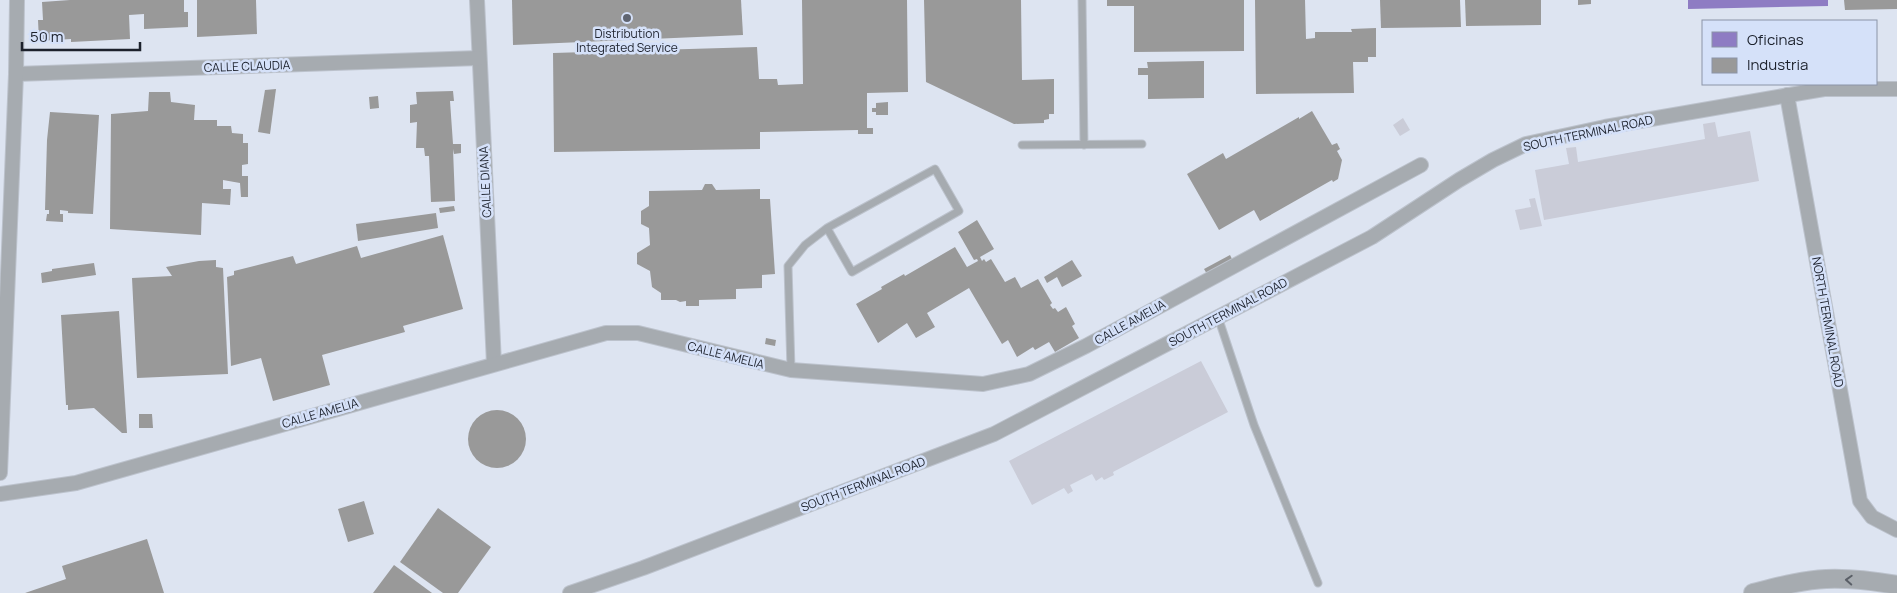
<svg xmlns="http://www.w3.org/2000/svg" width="1897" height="593" viewBox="0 0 1897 593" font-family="Manrope,sans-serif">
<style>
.offices{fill:#8e7cc3}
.industry{fill:#999}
.building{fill:#caccd8}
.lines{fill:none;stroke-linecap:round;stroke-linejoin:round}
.service-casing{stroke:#bcc2cc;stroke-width:9}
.minor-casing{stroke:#bcc2cc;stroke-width:16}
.tertiary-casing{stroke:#bcc2cc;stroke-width:20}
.service{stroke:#a6abb0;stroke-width:7}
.minor{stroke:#a6abb0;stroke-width:14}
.tertiary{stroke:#a6abb0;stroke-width:18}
.oneway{stroke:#5a5f67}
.poi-dot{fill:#606571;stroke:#d5e1f9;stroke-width:2}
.labels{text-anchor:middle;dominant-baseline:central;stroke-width:5;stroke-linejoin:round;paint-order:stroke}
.poi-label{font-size:12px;fill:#1c212c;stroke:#d5e1f9}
.street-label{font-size:12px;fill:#1c212c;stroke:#d5e1f9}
</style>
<rect width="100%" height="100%" fill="#dde4f1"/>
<path class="offices" d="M1688,0H1828V6L1688,9Z"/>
<g class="industry">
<path d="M70,0H184V12H188V27L144,29V14L129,15L130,39L71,42V39L39,41L38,20H43L42,2Z"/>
<path d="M197,0H256L257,34L197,37Z"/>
<path d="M512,0H741L743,35L513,45Z"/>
<path d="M802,0H907L908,92L867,93V128H873V134H858V130L760,132V149L554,152L553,53L757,47L759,79H777L778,85L803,84Z"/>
<path d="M924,0H1021L1022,80L1054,79V114H1049V119L1044,120V123L1014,124L926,82Z"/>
<path d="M1107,0H1244V51L1134,52V6H1107Z"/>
<path d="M1255,0H1305L1306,39L1315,38V32H1352L1351,29L1376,28V57H1368V62H1353L1354,93L1256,94Z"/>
<path d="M1380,0H1460L1461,27L1381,28Z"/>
<path d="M1465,0H1541V25L1466,26Z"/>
<path d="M1578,0H1591V4L1578,5Z"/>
<path d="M1844,0H1897V9L1845,10Z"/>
<path d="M1204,61V98L1148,99V75H1138V68H1148L1147,62Z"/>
<path d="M276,89L270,134L258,132L265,90Z"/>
<path d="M453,91L454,101H450L453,144H461V153L454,154L453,149L455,201L431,202L429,156H425L424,148H416L417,122L410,123V105L417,104L416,92Z"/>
<path d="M149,92H170L171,102L195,105L194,120H217V126H231L232,133L243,134V143H248V164L242,165V176H248V197H241L240,183L223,180V189H231L230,205L202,203L201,235L110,229L111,114L148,111Z"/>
<path d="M378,96L379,108L370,109L369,97Z"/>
<path d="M888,102V115H876V112H872V108H876V103Z"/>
<path d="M1312,111L1332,145L1337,143L1340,149L1337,151L1342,160L1338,179L1333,182L1332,180L1260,221L1254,210L1219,230L1187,174L1223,153L1226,159L1299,117V119Z"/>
<path d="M50,112L99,115L93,214L68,213V211L60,210V214H63V222L46,221L47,214H49V210H45L47,140Z"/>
<path d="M705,184H712L716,190L760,189V199H770L775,274L762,275V288L736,289V299L699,300V306H686V301L680,302L676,300H661V293L652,287L650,271L637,264V253L650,245L649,228L641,224V211L649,206V191L702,190Z"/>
<path d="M454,206L455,211L440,213L439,208Z"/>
<path d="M436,213L438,228L358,241L356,224Z"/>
<path d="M977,220L994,249L980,257L982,261L984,259L986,262L991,259L1005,282L1015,277L1021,288L1038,279L1052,303L1050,305L1053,309L1055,308L1058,312L1066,307L1075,324L1072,326L1079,338L1055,352L1049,342L1035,350L1033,347L1017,357L1008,340L1002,344L969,288L927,313L935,327L916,338L907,323L878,343L856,304L882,289L881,287L904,274L905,276L955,247L967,267L978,261L977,259L974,260L958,232Z"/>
<path d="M443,235L463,309L403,326L405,332L322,355L330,385L273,401L261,358L231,366L227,277L234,275V271L293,256L296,264L357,246L361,258Z"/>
<path d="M1230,255L1232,259L1207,274L1204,269Z"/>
<path d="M216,260V267L223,268L228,374L137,378L132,278L172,276L166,267L199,261Z"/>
<path d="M1072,260L1082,276L1062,287L1057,277L1047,283L1044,277Z"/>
<path d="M94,263L96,275L42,283L41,273L52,271V269Z"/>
<path d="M119,311L127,433H122L94,408L68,410V405H66L61,315Z"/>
<path d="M766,338L776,340L775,346L765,344Z"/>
<circle cx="497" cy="439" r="29"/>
<path d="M139,414H152L153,428H139Z"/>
<path d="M364,501L374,534L348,542L338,509Z"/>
<path d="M438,508L491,547L458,593H443L400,562Z"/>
<path d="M147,539L164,593H25L66,579L62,566Z"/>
<path d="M394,565L432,593H373Z"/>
</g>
<g class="building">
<path d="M1403,118L1410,130L1400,136L1393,125Z"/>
<path d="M1715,122L1718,137L1750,131L1759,181L1544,220L1535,170L1569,164L1566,148L1576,147L1578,162L1705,139L1703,124Z"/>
<path d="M1535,198L1542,226L1520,230L1515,210L1531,207L1529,199Z"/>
<path d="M1201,361L1228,412L1113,472L1114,475L1104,480L1102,477L1096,481L1092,474L1070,485L1073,491L1068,494L1064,488L1032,505L1009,461Z"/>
</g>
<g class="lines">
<g class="service-casing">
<g id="service">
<path d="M1082,0L1084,145"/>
<path d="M1022,145L1142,144"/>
<path d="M1218,317L1254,425L1318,583"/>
<path d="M791,370L788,266L805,245L827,228L935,169L959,211L852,272L827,228"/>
</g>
</g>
<g class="minor-casing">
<g id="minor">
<path d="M477,0L494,364"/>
<path d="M16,74L479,58"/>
<path d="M1787,95L1860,501L1872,517L1897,530"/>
<path d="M0,473L16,74L17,0"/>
<path d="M0,494L76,483L606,333H638L791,370L983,384L1029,374L1086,346L1421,165"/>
<path d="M570,593L643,568L994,434L1372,237L1459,180L1493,160L1526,144L1605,127L1824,89H1897"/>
</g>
</g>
<g class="tertiary-casing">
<path id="tertiary" d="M1753,593C1777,587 1802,580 1826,579C1849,578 1874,581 1897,585"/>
</g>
<use href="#service" class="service"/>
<use href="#minor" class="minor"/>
<use href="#tertiary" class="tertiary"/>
</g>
<defs><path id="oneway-chevron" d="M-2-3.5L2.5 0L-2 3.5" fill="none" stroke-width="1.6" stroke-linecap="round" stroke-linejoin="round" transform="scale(1.25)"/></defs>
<use class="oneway" href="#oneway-chevron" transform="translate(1849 580) rotate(-177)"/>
<circle class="poi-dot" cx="627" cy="18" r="5"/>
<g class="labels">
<g class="poi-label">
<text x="627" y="33">Distribution<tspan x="627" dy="14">Integrated Service</tspan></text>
</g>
<g class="street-label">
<text transform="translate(247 66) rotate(-2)">CALLE CLAUDIA</text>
<text transform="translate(1588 133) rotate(-12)">SOUTH TERMINAL ROAD</text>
<text transform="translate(485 182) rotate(-93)">CALLE DIANA</text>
<text transform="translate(1228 312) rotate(-28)">SOUTH TERMINAL ROAD</text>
<text transform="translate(1130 322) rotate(-29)">CALLE AMELIA</text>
<text transform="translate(1828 322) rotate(80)">NORTH TERMINAL ROAD</text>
<text transform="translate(726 355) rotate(14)">CALLE AMELIA</text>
<text transform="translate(320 413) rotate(-16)">CALLE AMELIA</text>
<text transform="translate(863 484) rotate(-21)">SOUTH TERMINAL ROAD</text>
</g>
</g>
<rect x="1702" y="20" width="175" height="65" fill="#d5e1f9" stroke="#8b94a7"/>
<rect x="1712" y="32" width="25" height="15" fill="#8e7cc3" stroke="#8b94a7"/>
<text x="1747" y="45" font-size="15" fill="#1c212c">Oficinas</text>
<rect x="1712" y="58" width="25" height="15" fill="#999999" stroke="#8b94a7"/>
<text x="1747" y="70" font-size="15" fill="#1c212c">Industria</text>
<path d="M22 42v8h118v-8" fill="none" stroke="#1c212c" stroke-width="2.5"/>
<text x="30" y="42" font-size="15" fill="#1c212c" stroke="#d5e1f9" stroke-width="4" paint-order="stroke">50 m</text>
</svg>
